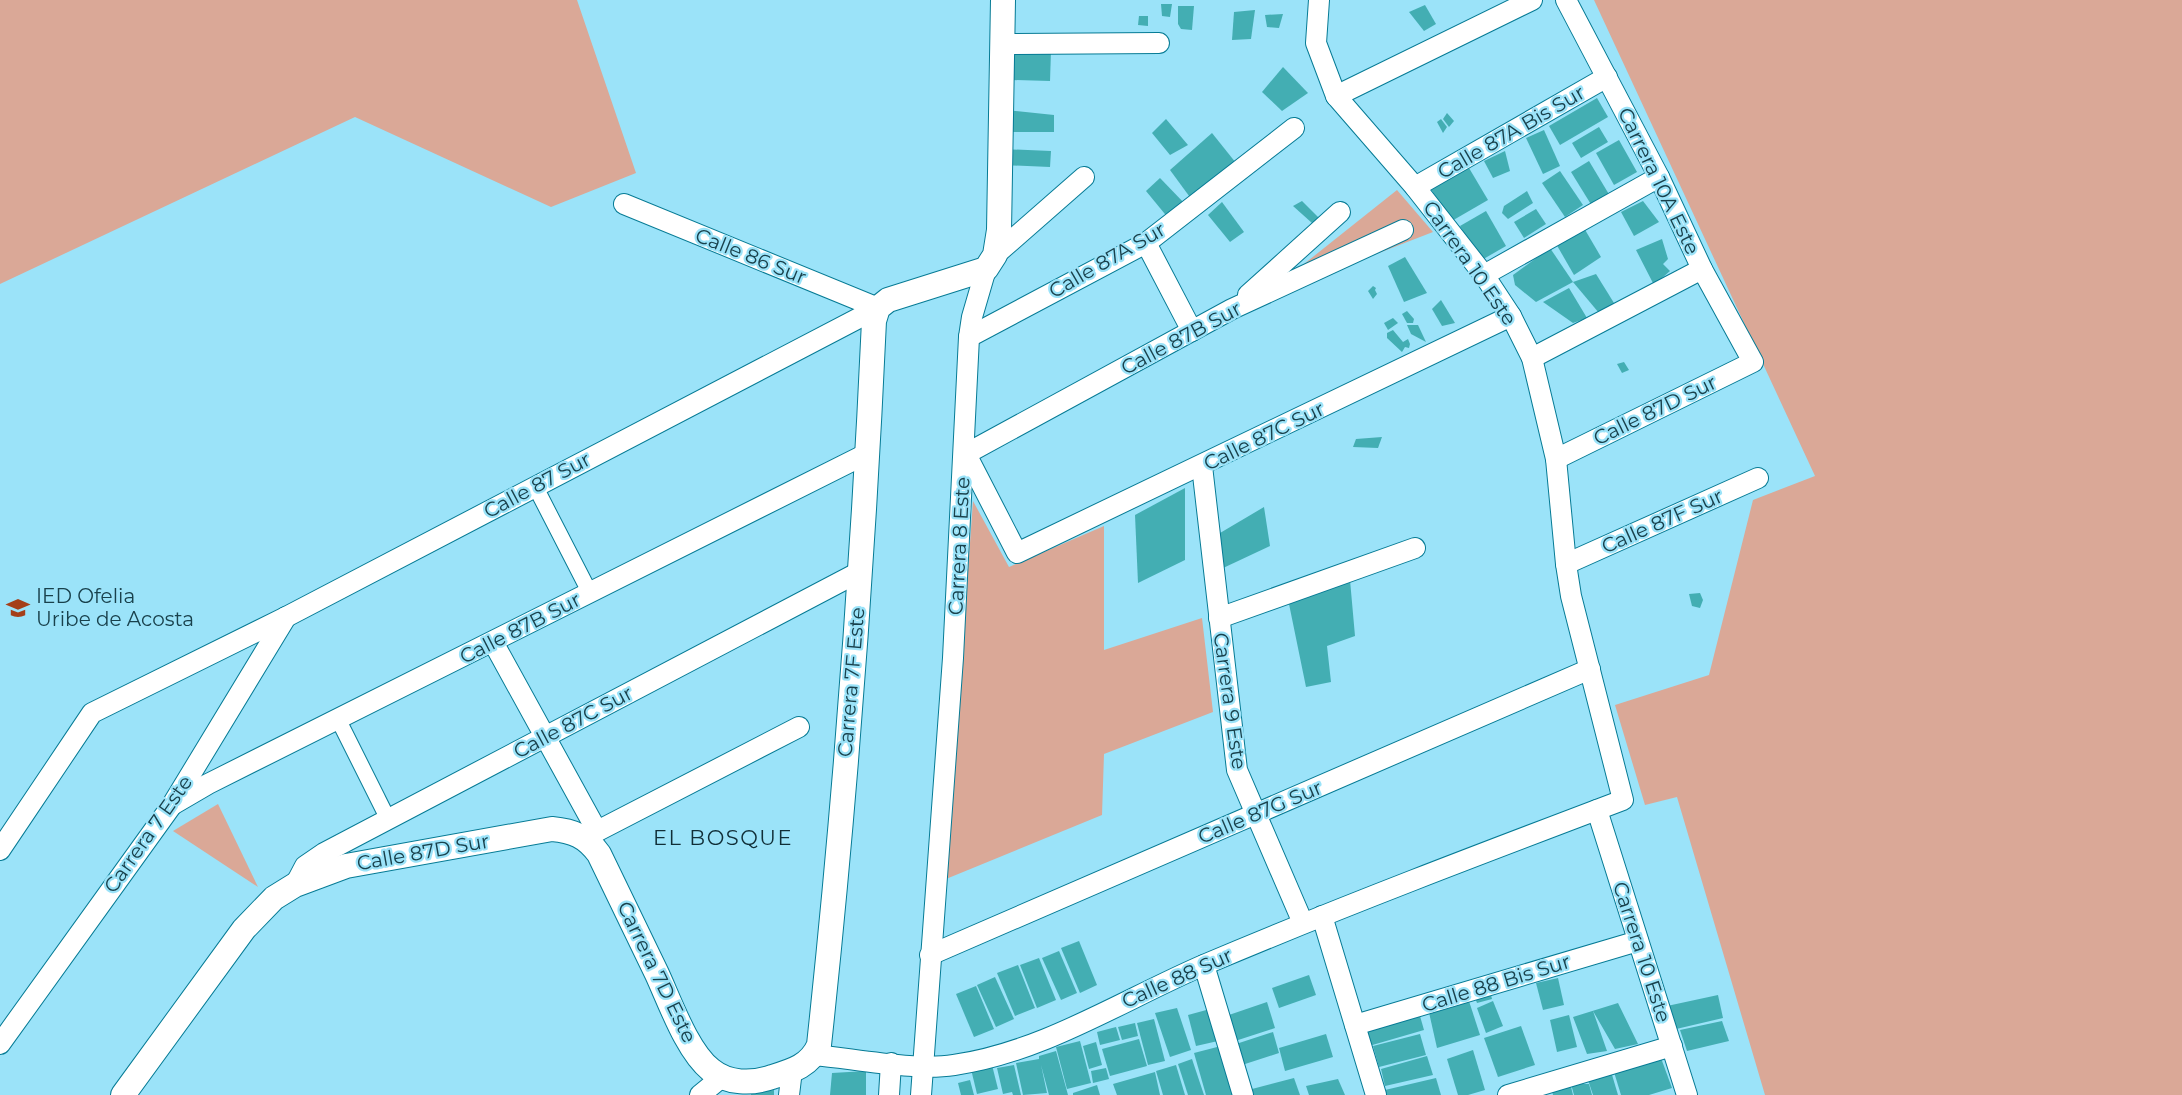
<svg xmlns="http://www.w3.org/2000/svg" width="2182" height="1095" viewBox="0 0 2182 1095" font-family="Montserrat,sans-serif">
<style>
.green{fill:#daa897}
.building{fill:#43aeb3}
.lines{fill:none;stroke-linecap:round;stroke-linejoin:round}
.pedestrian-casing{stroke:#067b95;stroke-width:17}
.minor-casing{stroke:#067b95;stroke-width:22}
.tertiary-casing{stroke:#067b95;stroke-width:26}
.pedestrian{stroke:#fff;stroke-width:15}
.minor{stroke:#fff;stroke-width:20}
.tertiary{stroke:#fff;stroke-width:24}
.labels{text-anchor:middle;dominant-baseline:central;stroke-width:4.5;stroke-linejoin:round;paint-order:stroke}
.street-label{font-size:20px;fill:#19414c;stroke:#9be3f9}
.poi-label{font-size:20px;fill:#19414c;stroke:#9be3f9;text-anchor:start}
.neighbourhood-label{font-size:21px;letter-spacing:1.5px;fill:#102e37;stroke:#9be3f9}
</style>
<rect width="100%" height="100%" fill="#9be3f9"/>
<g class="green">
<path d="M0,0H577L636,173L551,207L355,117L0,284Z"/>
<path d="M1594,0H2182V1095H1765L1677,797L1645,805L1615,705L1709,675L1753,500L1815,476Z"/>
<path d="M1397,190L1433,232L1260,299Z"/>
<path d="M973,501L1009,567L1104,526V650L1202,618L1213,712L1104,754L1102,815L946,879Z"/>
<path d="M218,804L258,887L173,831Z"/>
</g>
<g class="building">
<path d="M1161,4H1172L1170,17L1162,16Z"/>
<path d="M1425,5L1436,24L1424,31L1409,12Z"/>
<path d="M1178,6H1194L1192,30L1181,29L1178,24Z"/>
<path d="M1255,10L1251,39L1232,40L1234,12Z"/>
<path d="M1283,14L1279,28L1267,27L1265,15Z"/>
<path d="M1139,16H1148V26L1138,25Z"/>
<path d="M1051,51L1050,81L1012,80L1013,53Z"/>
<path d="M1283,67L1308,93L1282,111L1262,92Z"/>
<path d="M1597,98L1608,117L1560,145L1549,126Z"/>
<path d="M1005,110L1054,115V132H1004Z"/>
<path d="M1447,113L1454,121L1449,127L1443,119Z"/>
<path d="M1166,119L1188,145L1170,155L1152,133Z"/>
<path d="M1441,119L1447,127L1443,133L1437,122Z"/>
<path d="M1599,127L1608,142L1581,158L1572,143Z"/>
<path d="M1544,130L1560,166L1543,174L1526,138Z"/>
<path d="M1212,133L1236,163L1192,200L1170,170Z"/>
<path d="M1619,140L1637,172L1614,185L1596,153Z"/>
<path d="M1002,149L1051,151L1050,167L1003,165Z"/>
<path d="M1505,151L1510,171L1493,178L1484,161Z"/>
<path d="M1589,161L1610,196L1592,206L1571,172Z"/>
<path d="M1469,168L1488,200L1450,222L1431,189Z"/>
<path d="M1560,171L1583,205L1565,217L1542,183Z"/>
<path d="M1160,178L1186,205L1169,219L1146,191Z"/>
<path d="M1527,191L1533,203L1508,219L1502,213L1504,206Z"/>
<path d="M1302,201L1319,218L1312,223L1293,206Z"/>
<path d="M1643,201L1659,222L1634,236L1621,212Z"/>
<path d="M1222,202L1244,232L1230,242L1208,215Z"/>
<path d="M1536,209L1546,224L1524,238L1514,222Z"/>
<path d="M1486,211L1506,246L1480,261L1460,226Z"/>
<path d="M1584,228L1601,257L1574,275L1555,242Z"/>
<path d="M1662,239L1668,259L1663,264L1670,271L1654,285L1636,250Z"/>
<path d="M1550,248L1573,282L1536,302L1515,285L1513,275Z"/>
<path d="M1405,257L1427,293L1404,302L1388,266Z"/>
<path d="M1596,274L1614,303L1599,313L1573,282Z"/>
<path d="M1373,286L1376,288L1375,290L1377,294L1373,299L1368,291Z"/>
<path d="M1569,288L1587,318L1573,323L1543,302Z"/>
<path d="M1441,300L1455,323L1442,326L1432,309Z"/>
<path d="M1407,311L1414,319L1413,323H1407L1402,314Z"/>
<path d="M1393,318L1398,323L1388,330L1384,323Z"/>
<path d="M1407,325H1418L1426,342L1411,334Z"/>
<path d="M1393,330L1403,342L1408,339L1410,344L1409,348L1405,347L1402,352L1387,338V333Z"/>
<path d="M1624,362L1629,370L1622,373L1617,364Z"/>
<path d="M1382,437L1378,448L1353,447L1356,439Z"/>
<path d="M1185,488V560L1138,583L1135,515Z"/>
<path d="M1264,507L1270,546L1221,569L1215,536Z"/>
<path d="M1350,580L1355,636L1327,646L1331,682L1306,687L1289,604Z"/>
<path d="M1700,593L1703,600L1700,608L1692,606L1689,594Z"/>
<path d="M1079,941L1097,985L1080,993L1061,948Z"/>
<path d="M1059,951L1077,993L1061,1000L1042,958Z"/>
<path d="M1039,958L1056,1000L1037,1008L1020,965Z"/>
<path d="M1018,965L1035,1008L1015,1016L997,973Z"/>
<path d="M1309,975L1316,995L1279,1008L1272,988Z"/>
<path d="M995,977L1014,1019L996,1027L977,985Z"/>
<path d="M1558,978L1564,1005L1543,1010L1536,983Z"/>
<path d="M976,986L994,1029L974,1037L956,994Z"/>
<path d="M1490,991L1492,999L1477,1003L1474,995Z"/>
<path d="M1718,995L1723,1018L1672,1030L1667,1006Z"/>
<path d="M1468,998L1480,1035L1437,1048L1428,1008Z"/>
<path d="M1493,1001L1503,1026L1486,1033L1477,1008Z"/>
<path d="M1267,1002L1275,1028L1232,1042L1223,1017Z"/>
<path d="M1618,1003L1638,1044L1615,1049L1593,1011L1607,1051L1587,1054L1573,1017Z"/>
<path d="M1177,1008L1191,1050L1170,1057L1155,1013Z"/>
<path d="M1210,1009L1218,1041L1196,1046L1188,1015Z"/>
<path d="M1418,1009L1424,1030L1369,1046L1363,1025Z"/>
<path d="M1569,1015L1577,1047L1557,1052L1550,1020Z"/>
<path d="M1154,1019L1165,1061L1148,1065L1137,1023Z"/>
<path d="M1722,1021L1729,1041L1687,1051L1680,1030Z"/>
<path d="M1135,1023L1138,1036L1122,1040L1118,1027Z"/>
<path d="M1521,1026L1535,1065L1498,1077L1484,1038Z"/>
<path d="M1116,1027L1120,1040L1100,1045L1097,1032Z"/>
<path d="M1273,1032L1279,1053L1242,1065L1236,1044Z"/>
<path d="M1326,1034L1333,1057L1285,1071L1279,1048Z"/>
<path d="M1420,1034L1426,1055L1379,1067L1373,1046Z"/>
<path d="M1139,1039L1147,1066L1110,1076L1102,1049Z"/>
<path d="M1080,1041L1091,1083L1067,1089L1056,1047Z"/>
<path d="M1096,1042L1102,1065L1089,1069L1083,1046Z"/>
<path d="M1221,1046L1235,1095H1206L1194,1053Z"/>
<path d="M1473,1050L1485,1090L1468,1095H1458L1447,1059Z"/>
<path d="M1056,1051L1068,1095H1049L1041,1065L1047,1093L1023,1095L1016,1063L1039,1059V1056Z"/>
<path d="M1427,1056L1433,1075L1385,1086L1381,1069Z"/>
<path d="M1661,1058L1672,1088L1649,1095H1621L1614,1072Z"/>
<path d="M1192,1059L1204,1095H1188L1178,1064Z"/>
<path d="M991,1061L998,1089L977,1094L970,1065Z"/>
<path d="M1014,1065L1021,1095H1013L1012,1092L1003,1094L997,1068Z"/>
<path d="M1176,1065L1185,1095H1163L1156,1071Z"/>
<path d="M1106,1068L1109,1079L1093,1083L1091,1071Z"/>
<path d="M1610,1068L1618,1095H1593L1586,1074Z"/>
<path d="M866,1071V1095H830L832,1073Z"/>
<path d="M1155,1072L1160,1095H1117L1113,1084Z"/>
<path d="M1294,1078L1300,1095H1254L1252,1089Z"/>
<path d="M1436,1078L1441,1095H1387L1385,1090Z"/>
<path d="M1338,1079L1345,1095H1309L1306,1086Z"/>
<path d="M970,1080L974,1095H961L958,1083Z"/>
<path d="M1571,1084H1589L1592,1095H1574Z"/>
<path d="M1097,1085L1100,1095H1073V1093Z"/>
<path d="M1571,1087L1573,1095H1553L1552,1091Z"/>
<path d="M774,1090V1095H751V1094Z"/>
</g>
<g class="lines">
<g class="pedestrian-casing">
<g id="pedestrian">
<path d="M535,486L590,593"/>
<path d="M338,719L388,819"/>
</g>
</g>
<g class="minor-casing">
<g id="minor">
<path d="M1002,44L1159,43"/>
<path d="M1336,96L1532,0"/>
<path d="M1415,187L1607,77"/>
<path d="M624,204L878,308"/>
<path d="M1146,243L1192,331"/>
<path d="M995,255L1084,177"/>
<path d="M1484,275L1659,177"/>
<path d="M1248,295L1340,212"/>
<path d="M969,337L1146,243L1294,128"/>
<path d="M1532,358L1702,269"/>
<path d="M966,454L1017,553L1511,316"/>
<path d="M964,455L1232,309L1403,230"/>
<path d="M1556,459L1753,362L1702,269L1659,177L1566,0"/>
<path d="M1202,466L1237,770L1303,923"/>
<path d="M1566,564L1758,478"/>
<path d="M1219,618L1415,548"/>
<path d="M493,642L597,831"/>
<path d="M172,805L208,784L868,453"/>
<path d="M1597,810L1687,1095"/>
<path d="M584,838L799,727"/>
<path d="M0,850L92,713L286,617L878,308"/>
<path d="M295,885L305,866L324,853L861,571"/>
<path d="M1322,916L1376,1095"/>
<path d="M930,955L1590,669"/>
<path d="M1204,965L1243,1095"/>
<path d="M1355,1025L1638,941"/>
<path d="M0,1044L172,805L286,617"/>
<path d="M815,1055C856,1059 914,1071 954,1065C1044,1052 1124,999 1206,964C1343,906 1483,853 1623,800L1571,596L1566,564L1556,459L1532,358L1511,316L1484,275L1415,187L1336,96L1316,43L1319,0"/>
<path d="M700,1095L722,1077"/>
<path d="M789,1095L792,1070"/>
<path d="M889,1095L891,1063"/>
<path d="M921,1095L953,658L969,337L972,317L986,269"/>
<path d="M1508,1095L1672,1046"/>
</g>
</g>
<g class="tertiary-casing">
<path id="tertiary" d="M123,1095L244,929L274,898L295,885L346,866L552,829C573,831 586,836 599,854C618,894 638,934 657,974C670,1002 687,1051 711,1070C728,1084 752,1084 772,1077C792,1071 810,1066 819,1045C845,804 863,563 874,321L878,308L888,300L986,269L995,255L999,230L1003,0"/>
</g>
<use href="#pedestrian" class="pedestrian"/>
<use href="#minor" class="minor"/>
<use href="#tertiary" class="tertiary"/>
</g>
<defs>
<g id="school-bare" transform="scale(1.8)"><path d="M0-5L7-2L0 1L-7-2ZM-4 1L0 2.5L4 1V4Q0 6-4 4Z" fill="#a53f19" stroke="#9be3f9" stroke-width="2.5" paint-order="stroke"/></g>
</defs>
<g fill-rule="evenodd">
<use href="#school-bare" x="18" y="608"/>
</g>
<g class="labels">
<g class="street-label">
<text transform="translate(1511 132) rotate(-30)">Calle 87A Bis Sur</text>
<text transform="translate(1659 181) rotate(64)">Carrera 10A Este</text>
<text transform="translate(751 256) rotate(22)">Calle 86 Sur</text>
<text transform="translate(1107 260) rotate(-30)">Calle 87A Sur</text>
<text transform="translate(1470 263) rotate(55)">Carrera 10 Este</text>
<text transform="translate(1181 338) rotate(-28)">Calle 87B Sur</text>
<text transform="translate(1655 410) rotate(-26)">Calle 87D Sur</text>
<text transform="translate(1264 436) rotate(-26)">Calle 87C Sur</text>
<text transform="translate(537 485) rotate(-28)">Calle 87 Sur</text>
<text transform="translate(1662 521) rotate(-24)">Calle 87F Sur</text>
<text transform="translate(959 546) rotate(-87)">Carrera 8 Este</text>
<text transform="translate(520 628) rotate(-27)">Calle 87B Sur</text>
<text transform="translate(851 682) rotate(-85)">Carrera 7F Este</text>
<text transform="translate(1230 701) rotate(82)">Carrera 9 Este</text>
<text transform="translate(573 722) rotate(-28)">Calle 87C Sur</text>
<text transform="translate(1260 812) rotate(-23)">Calle 87G Sur</text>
<text transform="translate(148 834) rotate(-55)">Carrera 7 Este</text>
<text transform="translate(423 852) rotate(-10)">Calle 87D Sur</text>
<text transform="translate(1642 952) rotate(72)">Carrera 10 Este</text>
<text transform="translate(657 972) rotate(64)">Carrera 7D Este</text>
<text transform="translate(1177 978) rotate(-24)">Calle 88 Sur</text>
<text transform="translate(1496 983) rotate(-17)">Calle 88 Bis Sur</text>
</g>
<g class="poi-label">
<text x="36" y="596">IED Ofelia<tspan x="36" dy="23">Uribe de Acosta</tspan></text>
</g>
<g class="neighbourhood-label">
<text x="723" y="837">EL BOSQUE</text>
</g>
</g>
</svg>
